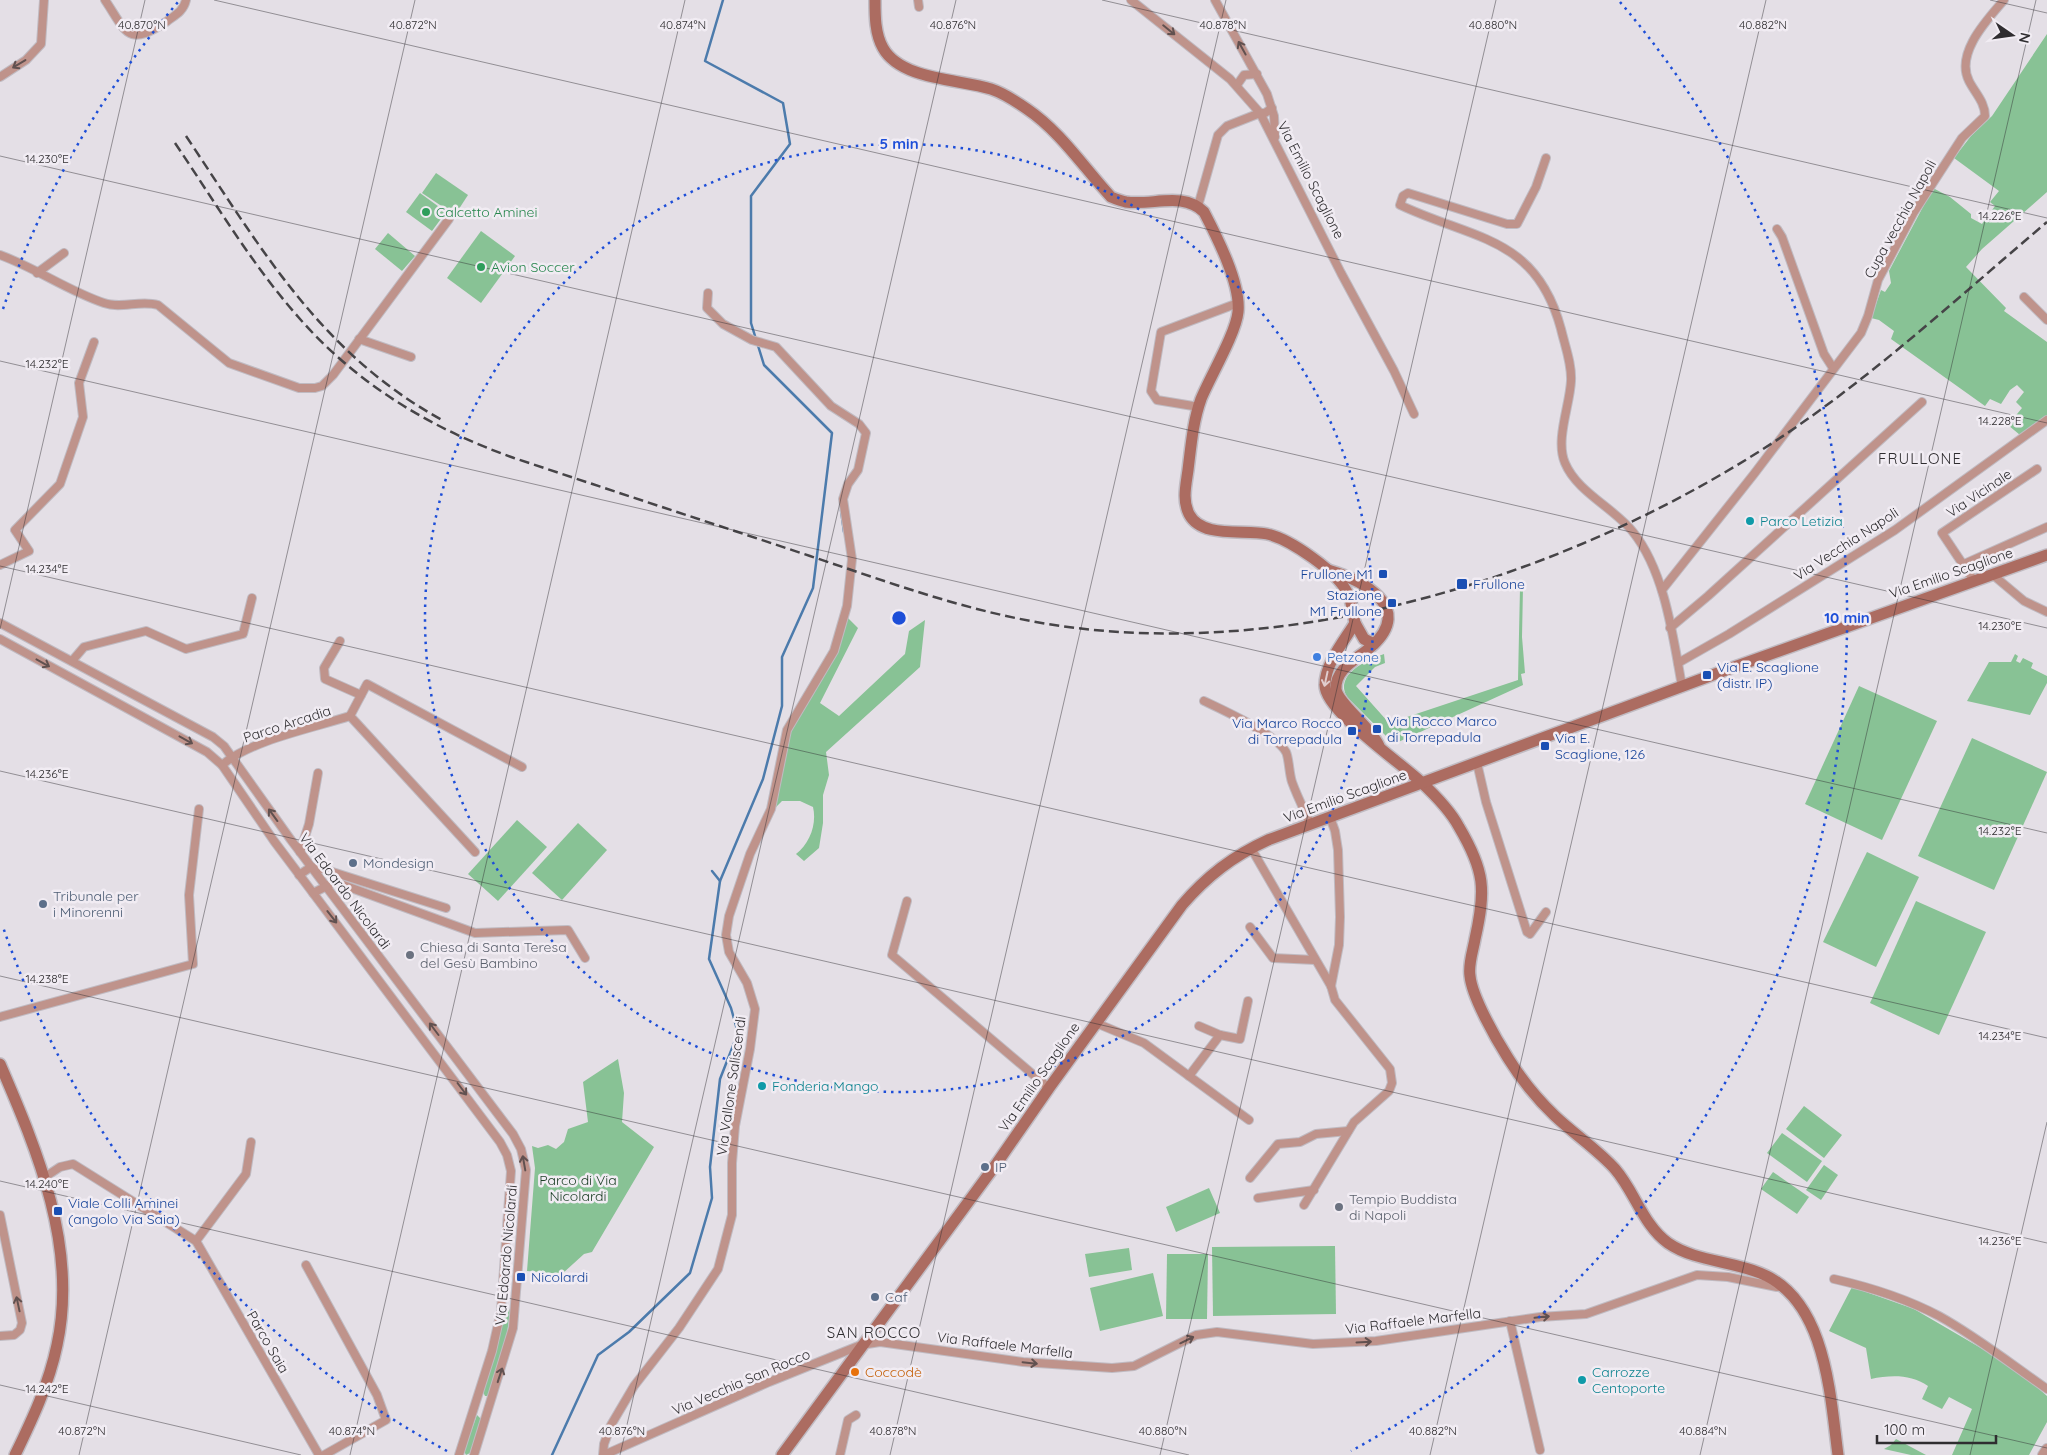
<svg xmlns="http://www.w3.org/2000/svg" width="2047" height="1455" viewBox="0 0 2047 1455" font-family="Quicksand,sans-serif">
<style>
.green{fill:#88c295}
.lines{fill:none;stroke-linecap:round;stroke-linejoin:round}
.stream{stroke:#4c7bac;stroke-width:2.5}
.minor-casing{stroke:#c0bbc2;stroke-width:10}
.tertiary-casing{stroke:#c0bbc2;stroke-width:12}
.secondary-casing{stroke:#c0bbc2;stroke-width:14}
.minor{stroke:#bf938b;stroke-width:8}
.tertiary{stroke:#bf938b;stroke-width:10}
.secondary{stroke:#ac6c61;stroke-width:11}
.rail{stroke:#464447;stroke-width:2.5;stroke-dasharray:10 5;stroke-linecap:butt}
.oneway{stroke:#615150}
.oneway2{stroke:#e0ccce}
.ticks{fill:none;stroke:#2f2d30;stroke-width:1;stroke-opacity:0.45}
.ring{fill:none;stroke:#1d4ed8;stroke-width:2.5;stroke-dasharray:2.5 5}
.leisure-dot{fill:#2e9e5b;stroke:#f1ecf3;stroke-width:2}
.culture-dot{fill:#0f9aa8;stroke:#f1ecf3;stroke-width:2}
.transit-dot{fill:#1a4fb4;stroke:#f1ecf3;stroke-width:2}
.shop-dot{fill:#3f7fe0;stroke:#f1ecf3;stroke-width:2}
.service-dot{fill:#5c6f8a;stroke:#f1ecf3;stroke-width:2}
.worship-dot{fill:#6b7280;stroke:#f1ecf3;stroke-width:2}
.food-dot{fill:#e8710a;stroke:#f1ecf3;stroke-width:2}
.labels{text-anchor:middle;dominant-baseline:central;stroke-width:5;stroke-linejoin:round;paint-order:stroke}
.street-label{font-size:14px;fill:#2f2d30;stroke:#f1ecf3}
.leisure-label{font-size:14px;fill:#27864d;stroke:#f1ecf3;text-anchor:start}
.culture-label{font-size:14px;fill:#0d838f;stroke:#f1ecf3;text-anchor:start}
.transit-label{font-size:14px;fill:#164399;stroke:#f1ecf3;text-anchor:start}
.shop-label{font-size:14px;fill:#366cbe;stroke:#f1ecf3;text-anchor:start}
.service-label{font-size:14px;fill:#4e5e75;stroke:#f1ecf3;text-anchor:start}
.worship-label{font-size:14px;fill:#5b616d;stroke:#f1ecf3;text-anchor:start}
.park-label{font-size:14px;fill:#1a3d24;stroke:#f1ecf3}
.food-label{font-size:14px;fill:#c56008;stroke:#f1ecf3;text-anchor:start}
.neighbourhood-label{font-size:15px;letter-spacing:1px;fill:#2f2d30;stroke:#f1ecf3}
.ticks-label{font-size:12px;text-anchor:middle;fill:#2f2d30;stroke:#f1ecf3;stroke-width:5;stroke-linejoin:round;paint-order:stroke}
.centre{fill:#1d4ed8;stroke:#f1ecf3;stroke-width:2.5}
.ring-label{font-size:15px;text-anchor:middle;font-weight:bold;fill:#1d4ed8;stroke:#f1ecf3;stroke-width:5;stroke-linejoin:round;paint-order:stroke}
</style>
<rect width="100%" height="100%" fill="#e4dfe6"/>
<g class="green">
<path d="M2047,34V192L1982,249L1966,267L2006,308L2004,311L2047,342V417L2020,435L2008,425L2022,408L2016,402L2024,392L2017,385L2010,390L2001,404L1990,399L1985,406L1891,339L1894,331L1879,320L1871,318L1881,290L1885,292L1891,283L1889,271L1933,188L1950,197L1971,214V218L1982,224L1995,206L1990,202L1999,191L1954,158L1971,136L1992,116Z"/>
<path d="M436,173L468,195L455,215L422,193Z"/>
<path d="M420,193L446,212L432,231L406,212Z"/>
<path d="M481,231L515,256L481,303L447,278Z"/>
<path d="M388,233L415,256L402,271L375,249Z"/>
<path d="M1523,587L1522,637L1525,673L1521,674L1523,685L1394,744L1347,697C1334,674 1367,660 1384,654L1385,663L1375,667L1356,686L1389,723L1518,680L1520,588Z"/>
<path d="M847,617L858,628L820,703L839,716L905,654L909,631L925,620L920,667L826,752L829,775L823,795V823L819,848L804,861L796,854C810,843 817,824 813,807L800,801H782L773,810L789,735L836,653Z"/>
<path d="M2015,654L2018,656L2016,661L2020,663L2023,658L2033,663L2031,668L2047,676V683L2030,715L1967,701L1989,662H2011Z"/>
<path d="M1859,686L1937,721L1882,840L1805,804Z"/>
<path d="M1972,738L2047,772L1994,890L1918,856Z"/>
<path d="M517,820L547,847L498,901L468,874Z"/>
<path d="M578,823L607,850L562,900L532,873Z"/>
<path d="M1867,852L1919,877L1876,967L1823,942Z"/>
<path d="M1916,901L1986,932L1939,1035L1870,1003Z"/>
<path d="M618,1059L624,1093L622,1122L654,1147L592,1252L584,1254L562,1274L527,1271L535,1168L532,1146L538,1148L548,1145L556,1149L564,1142L568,1129L588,1122L583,1082Z"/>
<path d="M1804,1106L1842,1135L1824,1158L1786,1129Z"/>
<path d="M1782,1133L1822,1161L1807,1182L1767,1153Z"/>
<path d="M1824,1165L1838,1175L1821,1200L1806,1190Z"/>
<path d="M1773,1172L1809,1197L1797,1214L1761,1189Z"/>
<path d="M1209,1188L1220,1213L1176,1232L1166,1207Z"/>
<path d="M1335,1246L1336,1314L1213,1316L1212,1247Z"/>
<path d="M1129,1248L1132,1270L1089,1277L1085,1254Z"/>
<path d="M1167,1254H1208L1207,1319H1166Z"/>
<path d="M1153,1273L1163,1316L1100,1331L1090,1288Z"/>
<path d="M1852,1287L1914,1309L1986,1351L2029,1380L2047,1396V1422L2029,1455H1952L1972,1409L1949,1397L1942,1409L1922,1399L1928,1386C1911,1374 1890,1375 1871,1379L1866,1348L1829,1331Z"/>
<path d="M508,1306L510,1311L506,1341L489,1396H485L483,1392L497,1347L504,1309Z"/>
<path d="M477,1415L481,1419L470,1453L466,1455L464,1451Z"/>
<path d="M1896,1439L1926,1455H1911L1884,1449L1891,1445Z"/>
</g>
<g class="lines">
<g class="stream">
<path d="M841,510L844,532"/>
<path d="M712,871L720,881"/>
<path d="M552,1455L598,1355L629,1332L690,1273L712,1198L710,1167L720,1079L738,1033L731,1008L709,959L720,881L763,779L782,706V657L813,588L832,433L764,365L751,323V196L790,144L783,103L705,61L723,0"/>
</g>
<g class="minor-casing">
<g id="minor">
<path d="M105,0C127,33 127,47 166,22C175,15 183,12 186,0"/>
<path d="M918,0L919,7"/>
<path d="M1131,0L1230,79L1260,113L1341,273L1394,371L1414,414"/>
<path d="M1215,0L1267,94L1274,116L1275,137"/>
<path d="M0,77L26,60L41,44L44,0"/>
<path d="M1237,85L1244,75L1257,74"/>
<path d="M1546,158L1536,187L1517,224H1507L1408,193L1403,196L1400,205C1474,240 1536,236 1561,329C1565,346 1572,364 1571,381C1570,405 1555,440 1565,463C1577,492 1614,508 1633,532C1665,572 1673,637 1682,686"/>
<path d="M1198,206L1218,135L1227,126L1260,113H1265L1272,108"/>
<path d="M1777,229L1782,237L1824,354L1833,368"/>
<path d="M0,255C36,268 68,291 104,303C121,309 140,300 158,305L229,363L299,388H315L322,386L333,375L449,219"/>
<path d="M37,273L64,253"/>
<path d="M2024,297L2047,320"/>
<path d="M359,339L411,357"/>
<path d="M1199,407L1157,400L1151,391L1161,332L1238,303"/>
<path d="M0,565L29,551L15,530L60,484L83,417L79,383L94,342"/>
<path d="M1962,565L2047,527"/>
<path d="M1993,575L2024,601L2047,612"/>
<path d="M1974,581L1942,533L2037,469"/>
<path d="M1662,590L1754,474L1861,333L1868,316L1878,280L1914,212L1962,138L1985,116C1985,102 1975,93 1969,81C1955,53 1987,20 2004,0"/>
<path d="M0,623L213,737L224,746L291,840L513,1134L521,1149L526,1170L513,1328L474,1455"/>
<path d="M1670,628L1708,596L1922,402"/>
<path d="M0,639L207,752L222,765L274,841L500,1142L507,1155L511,1171L501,1311L492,1351L459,1455"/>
<path d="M340,641L324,668L325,679L361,695"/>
<path d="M72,661L84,647L146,631L186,649L243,634L252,598"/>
<path d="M1678,663L1729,634L1895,530L2047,420"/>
<path d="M1204,701C1223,710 1276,734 1286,752C1289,758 1289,773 1292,782C1297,796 1304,810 1311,825"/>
<path d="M350,716L367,684L522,767"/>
<path d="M350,716L475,852"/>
<path d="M1477,763L1486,802L1527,932L1530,934L1546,912"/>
<path d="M222,765C251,740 313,728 350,716"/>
<path d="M1330,817L1335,831L1338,850L1340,917L1339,945L1331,986"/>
<path d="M1251,848L1331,986L1335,1000L1390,1069L1392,1083L1389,1091L1354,1122L1304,1205"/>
<path d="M300,852L309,824L318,773"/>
<path d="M299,875L311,867L323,869L446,908"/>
<path d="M313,893L335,882L475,933L568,930L585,958"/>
<path d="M907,901L892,955L1049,1088"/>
<path d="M1250,927L1273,958L1315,960"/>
<path d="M0,1017L193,964L189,895L199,809"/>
<path d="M1096,1023L1144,1043L1249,1120"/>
<path d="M1199,1026L1220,1035"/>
<path d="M1189,1076L1220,1035L1240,1039L1248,1001"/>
<path d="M45,1177L60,1167L73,1164L196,1241L319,1455"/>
<path d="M1250,1178L1278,1144L1300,1142L1316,1134L1348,1131"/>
<path d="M1258,1198L1314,1190"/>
<path d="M0,1215L22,1323L20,1330L14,1335L0,1336"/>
<path d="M196,1241L246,1174L251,1142"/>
<path d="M306,1265L377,1395L386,1420L324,1455"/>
<path d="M1834,1279C1869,1287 1907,1299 1939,1316C1977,1337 2011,1364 2047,1389"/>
<path d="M1510,1321L1540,1450"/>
<path d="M603,1455L604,1444L611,1425L634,1386L679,1328L718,1269L732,1215V1163L735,1126L750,1049L755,1009L747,983L729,952L726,935L729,916L750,854L771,809L787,730L834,651L847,606L852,559L843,499L848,484L858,470L866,433L859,424L831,406L776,347L752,340L723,324L707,308L708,293"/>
<path d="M604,1455L769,1382L861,1345L880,1342L1023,1362L1112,1368L1134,1366L1196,1335L1217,1332L1313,1344L1376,1341L1540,1317L1586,1314L1697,1275L1728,1277L1777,1287"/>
<path d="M840,1455L848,1420L856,1415"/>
</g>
</g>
<g class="tertiary-casing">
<path id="tertiary" d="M2043,1455L2047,1449"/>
</g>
<g class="secondary-casing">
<g id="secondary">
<path d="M875,0C875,16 875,34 883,48C901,80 959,79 991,89C1003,93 1017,102 1027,109C1061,132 1084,168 1111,197C1116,199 1121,201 1126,202C1152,206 1183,191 1204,212C1217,237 1241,284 1238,312C1236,333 1210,377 1201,399C1193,421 1191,446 1188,470C1186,485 1182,500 1189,514C1202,539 1244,529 1267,534C1290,539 1338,572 1348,594C1352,602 1353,614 1355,623C1344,641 1325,664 1325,685C1324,710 1401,763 1421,782C1435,795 1450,810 1459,827C1485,871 1486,890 1475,939C1473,951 1468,964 1470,976C1472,997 1496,1039 1508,1058C1521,1079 1537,1099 1555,1116C1574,1134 1598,1150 1615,1169C1635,1192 1643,1225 1668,1243C1694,1261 1731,1261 1760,1273C1826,1299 1830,1394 1838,1455"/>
<path d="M1328,570C1362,580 1415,607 1372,646C1359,658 1335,668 1336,689C1337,703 1371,727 1379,746"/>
<path d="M1355,623L1364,639L1374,644"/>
<path d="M0,1064C38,1152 78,1248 57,1345C49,1384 32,1420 15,1455"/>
<path d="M782,1455L997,1163L1049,1088L1182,905C1207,876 1233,856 1268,840L1726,670L2047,555"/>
</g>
</g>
<use href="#minor" class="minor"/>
<use href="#tertiary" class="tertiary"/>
<use href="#secondary" class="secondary"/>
<g class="rail">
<path d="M186,136C261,248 320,353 442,420"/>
<path d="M175,143C215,202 252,265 300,319C358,385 432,429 514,458C613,491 711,523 810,556C885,581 958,608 1036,622C1287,667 1578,574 1786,434C1879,371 1962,294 2047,222"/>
</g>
</g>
<defs><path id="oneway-shaft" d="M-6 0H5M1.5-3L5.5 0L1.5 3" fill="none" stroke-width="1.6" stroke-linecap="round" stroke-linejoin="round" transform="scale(1.25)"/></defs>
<g class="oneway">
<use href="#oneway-shaft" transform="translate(1169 30) rotate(39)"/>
<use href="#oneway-shaft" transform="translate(1242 48) rotate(-119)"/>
<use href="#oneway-shaft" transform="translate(19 64) rotate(149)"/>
<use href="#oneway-shaft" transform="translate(43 663) rotate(29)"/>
<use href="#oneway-shaft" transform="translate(186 740) rotate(29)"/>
<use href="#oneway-shaft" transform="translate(273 815) rotate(-126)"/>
<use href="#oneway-shaft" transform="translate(332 917) rotate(52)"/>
<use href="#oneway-shaft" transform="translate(434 1029) rotate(-127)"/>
<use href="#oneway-shaft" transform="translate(462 1089) rotate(53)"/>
<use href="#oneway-shaft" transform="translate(524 1163) rotate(-100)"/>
<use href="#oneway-shaft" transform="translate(18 1304) rotate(-102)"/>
<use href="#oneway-shaft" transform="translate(1542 1317) rotate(-6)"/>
<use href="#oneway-shaft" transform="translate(1187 1340) rotate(-26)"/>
<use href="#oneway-shaft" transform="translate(1364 1342) rotate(-3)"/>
<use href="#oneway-shaft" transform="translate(1030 1363) rotate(6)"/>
<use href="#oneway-shaft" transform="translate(500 1375) rotate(-72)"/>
</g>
<use class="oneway2" href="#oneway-shaft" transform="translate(1326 679) rotate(102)"/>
<path class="ticks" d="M214,0L2047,423M1102,0L2047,218M1990,0L2047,13M0,156L2047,628M0,361L2047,833M0,566L2047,1038M0,629L145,0M0,771L2047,1243M0,976L2047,1448M0,1181L1189,1455M0,1385L301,1455M79,1455L415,0M350,1455L685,0M620,1455L956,0M890,1455L1226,0M1160,1455L1496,0M1430,1455L1766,0M1700,1455L2036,0M1970,1455L2047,1122"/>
<g class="ring">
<circle cx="899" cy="618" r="474"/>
<path d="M447 1451A948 948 0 0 1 3 927M3 309A948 948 0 0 1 178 2M1620 2A948 948 0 0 1 1351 1451"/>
</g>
<g class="leisure-dot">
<circle cx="426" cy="212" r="5"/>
<circle cx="481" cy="267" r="5"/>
</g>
<g class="culture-dot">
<circle cx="1750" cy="521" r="5"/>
<circle cx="762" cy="1086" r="5"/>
<circle cx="1582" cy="1380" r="5"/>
</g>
<g class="transit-dot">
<rect x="1378" y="569" width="10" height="10" rx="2.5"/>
<rect x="1456" y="578" width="12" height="12" rx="2.5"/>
<rect x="1387" y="598" width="10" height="10" rx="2.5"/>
<rect x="1702" y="670" width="10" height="10" rx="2.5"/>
<rect x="1372" y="724" width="10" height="10" rx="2.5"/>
<rect x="1347" y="726" width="10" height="10" rx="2.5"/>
<rect x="1540" y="741" width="10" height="10" rx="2.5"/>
<rect x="53" y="1206" width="10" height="10" rx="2.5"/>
<rect x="516" y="1272" width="10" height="10" rx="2.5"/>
</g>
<circle class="shop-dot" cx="1317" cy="657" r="5"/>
<g class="service-dot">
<circle cx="353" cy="863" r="5"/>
<circle cx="43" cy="904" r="5"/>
<circle cx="985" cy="1167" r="5"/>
<circle cx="875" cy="1297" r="5"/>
</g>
<g class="worship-dot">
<circle cx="410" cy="955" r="5"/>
<circle cx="1339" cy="1207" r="5"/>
</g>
<circle class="food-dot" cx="855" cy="1372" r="5"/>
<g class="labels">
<g class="street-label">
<text transform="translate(1311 180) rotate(63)">Via Emilio Scaglione</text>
<text transform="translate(1900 219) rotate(-61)">Cupa vecchia Napoli</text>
<text transform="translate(1979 493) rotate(-34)">Via Vicinale</text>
<text transform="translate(1846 544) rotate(-33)">Via Vecchia Napoli</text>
<text transform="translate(1951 573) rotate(-19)">Via Emilio Scaglione</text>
<text transform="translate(287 724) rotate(-18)">Parco Arcadia</text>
<text transform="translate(1345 796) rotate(-20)">Via Emilio Scaglione</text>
<text transform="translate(345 891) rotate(53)">Via Edoardo Nicolardi</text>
<text transform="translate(1039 1077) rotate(-55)">Via Emilio Scaglione</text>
<text transform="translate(731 1086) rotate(-82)">Via Vallone Saliscendi</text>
<text transform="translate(506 1255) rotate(-85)">Via Edoardo Nicolardi</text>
<text transform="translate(1413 1321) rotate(-7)">Via Raffaele Marfella</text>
<text transform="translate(268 1342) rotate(60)">Parco Saia</text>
<text transform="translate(1005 1345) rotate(7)">Via Raffaele Marfella</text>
<text transform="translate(741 1382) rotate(-23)">Via Vecchia San Rocco</text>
</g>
<g class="leisure-label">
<text x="436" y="212">Calcetto Aminei</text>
<text x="491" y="267">Avion Soccer</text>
</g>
<g class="culture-label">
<text x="1760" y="521">Parco Letizia</text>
<text x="772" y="1086">Fonderia Mango</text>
<text x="1592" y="1372">Carrozze<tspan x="1592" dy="16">Centoporte</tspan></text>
</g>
<g class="transit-label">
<text x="1373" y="574" text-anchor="end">Frullone M1</text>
<text x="1473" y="584">Frullone</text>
<text x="1382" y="595" text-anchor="end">Stazione<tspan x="1382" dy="16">M1 Frullone</tspan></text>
<text x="1717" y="667">Via E. Scaglione<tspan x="1717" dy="16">(distr. IP)</tspan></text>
<text x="1387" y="721">Via Rocco Marco<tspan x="1387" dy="16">di Torrepadula</tspan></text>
<text x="1342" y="723" text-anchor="end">Via Marco Rocco<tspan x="1342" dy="16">di Torrepadula</tspan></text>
<text x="1555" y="738">Via E.<tspan x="1555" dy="16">Scaglione, 126</tspan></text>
<text x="68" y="1203">Viale Colli Aminei<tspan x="68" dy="16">(angolo Via Saia)</tspan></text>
<text x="531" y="1277">Nicolardi</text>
</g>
<g class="shop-label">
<text x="1327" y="657">Petzone</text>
</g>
<g class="service-label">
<text x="363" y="863">Mondesign</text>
<text x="53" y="896">Tribunale per<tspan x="53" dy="16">i Minorenni</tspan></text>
<text x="995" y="1167">IP</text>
<text x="885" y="1297">Caf</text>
</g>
<g class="worship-label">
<text x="420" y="947">Chiesa di Santa Teresa<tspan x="420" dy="16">del Gesù Bambino</tspan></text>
<text x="1349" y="1199">Tempio Buddista<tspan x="1349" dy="16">di Napoli</tspan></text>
</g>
<g class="park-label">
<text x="578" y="1180">Parco di Via<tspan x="578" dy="16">Nicolardi</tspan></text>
</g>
<g class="food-label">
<text x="865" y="1372">Coccodè</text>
</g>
<g class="neighbourhood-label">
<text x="1920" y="458">FRULLONE</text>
<text x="874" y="1332">SAN ROCCO</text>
</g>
</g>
<g class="ticks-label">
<text x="142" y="29">40.870°N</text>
<text x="413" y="29">40.872°N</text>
<text x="683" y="29">40.874°N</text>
<text x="953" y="29">40.876°N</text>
<text x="1223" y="29">40.878°N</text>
<text x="1493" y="29">40.880°N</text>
<text x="1763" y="29">40.882°N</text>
<text x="47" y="163">14.230°E</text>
<text x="2000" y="220">14.226°E</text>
<text x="47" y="368">14.232°E</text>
<text x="2000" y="425">14.228°E</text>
<text x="47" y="573">14.234°E</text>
<text x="2000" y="630">14.230°E</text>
<text x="47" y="778">14.236°E</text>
<text x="2000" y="835">14.232°E</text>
<text x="47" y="983">14.238°E</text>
<text x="2000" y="1040">14.234°E</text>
<text x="47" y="1188">14.240°E</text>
<text x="2000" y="1245">14.236°E</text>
<text x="47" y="1393">14.242°E</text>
<text x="82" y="1435">40.872°N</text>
<text x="352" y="1435">40.874°N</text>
<text x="622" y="1435">40.876°N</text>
<text x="893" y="1435">40.878°N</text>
<text x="1163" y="1435">40.880°N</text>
<text x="1433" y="1435">40.882°N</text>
<text x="1703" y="1435">40.884°N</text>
</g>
<circle cx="899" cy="618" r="8" class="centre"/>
<g class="ring-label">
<text x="899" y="149">5 min</text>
<text x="1847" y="623">10 min</text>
</g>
<g transform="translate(2012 35) rotate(103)" stroke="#f1ecf3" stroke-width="4" paint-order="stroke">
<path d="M0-4L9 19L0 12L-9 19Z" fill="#2f2d30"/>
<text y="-8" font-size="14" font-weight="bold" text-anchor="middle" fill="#2f2d30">N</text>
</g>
<path d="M1877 1435v8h119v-8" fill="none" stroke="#2f2d30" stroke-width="2.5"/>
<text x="1884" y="1435" font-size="15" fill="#2f2d30" stroke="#f1ecf3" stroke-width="4" paint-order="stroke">100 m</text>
</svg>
